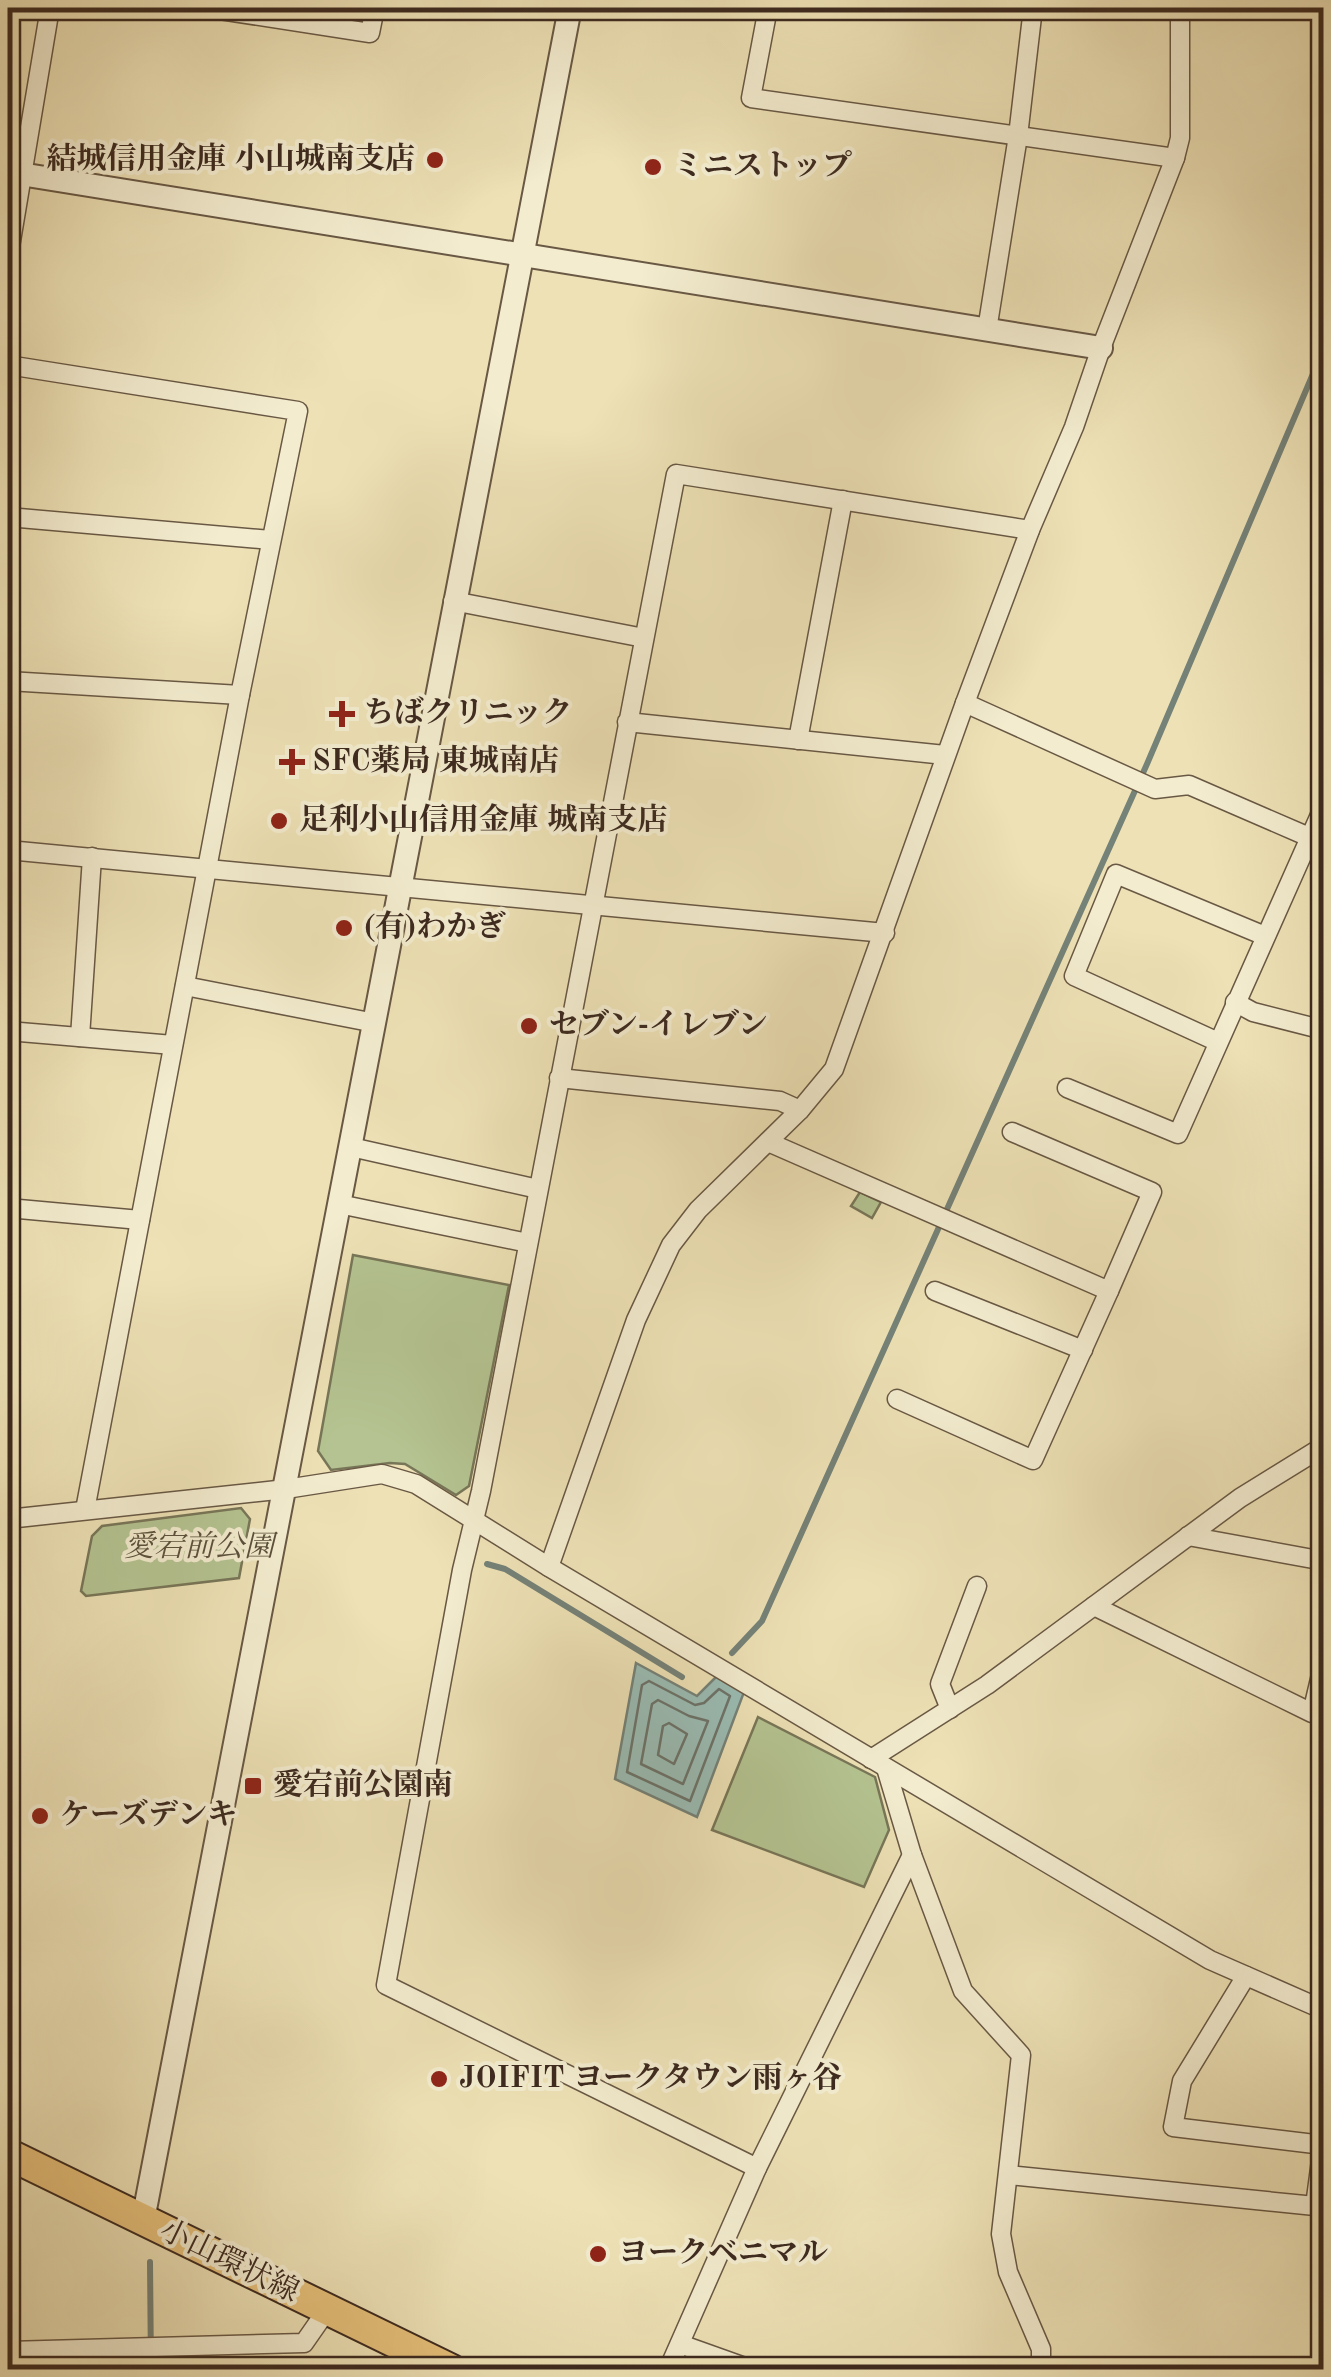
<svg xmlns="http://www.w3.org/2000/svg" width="1331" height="2377" viewBox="0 0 1331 2377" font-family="'Old Standard TT','Noto Serif JP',serif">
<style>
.green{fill:#b4c391;stroke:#787658;stroke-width:2.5}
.water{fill:#9abcb4;stroke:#758278;stroke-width:2.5}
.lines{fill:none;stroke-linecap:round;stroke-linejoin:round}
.shore{stroke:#6c736a;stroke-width:2.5}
.stream{stroke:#758278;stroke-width:6}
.minor-casing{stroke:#695844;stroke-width:21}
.tertiary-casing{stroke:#695844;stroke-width:26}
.primary-casing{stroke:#3d2a1f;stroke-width:34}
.minor{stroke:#f3eccf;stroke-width:18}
.tertiary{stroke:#f3eccf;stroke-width:22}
.primary{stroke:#e6c07a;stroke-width:30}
.poi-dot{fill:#8f2418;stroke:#f3eccf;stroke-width:4}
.labels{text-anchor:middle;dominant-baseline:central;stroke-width:8;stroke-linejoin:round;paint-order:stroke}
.poi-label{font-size:30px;font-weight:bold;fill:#3d2a1f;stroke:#f3eccf;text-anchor:start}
.park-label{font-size:30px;font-style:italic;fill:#5b503c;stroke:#f3eccf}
.street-label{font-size:30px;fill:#3d2a1f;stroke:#f3eccf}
</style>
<rect width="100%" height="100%" fill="#ede1b5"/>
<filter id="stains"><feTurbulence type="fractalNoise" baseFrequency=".002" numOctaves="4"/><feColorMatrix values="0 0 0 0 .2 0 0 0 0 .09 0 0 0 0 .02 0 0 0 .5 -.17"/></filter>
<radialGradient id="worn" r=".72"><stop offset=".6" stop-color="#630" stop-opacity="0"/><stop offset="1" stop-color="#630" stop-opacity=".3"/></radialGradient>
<g class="green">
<path d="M860,1192L881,1202L872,1218L851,1206Z"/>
<path d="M353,1255L509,1285L469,1486L456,1495L405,1464L390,1463L331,1470L318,1451Z"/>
<path d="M241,1508L250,1519L239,1578L86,1596L81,1591L92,1536L102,1526Z"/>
<path d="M758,1717L875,1777L889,1830L864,1887L712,1830Z"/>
</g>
<path class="water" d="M636,1663L697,1696L719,1674L744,1692L697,1817L615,1779Z"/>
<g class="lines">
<g class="shore">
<path d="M649,1681L695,1705L704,1703L719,1689L730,1696L690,1801L627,1772L642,1685Z"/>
<path d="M658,1700L689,1716L708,1721L683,1784L641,1764L652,1704Z"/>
<path d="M669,1723L687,1734L674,1764L658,1755L663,1726Z"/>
</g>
<g class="stream">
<path d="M487,1564L505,1569L682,1677"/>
<path d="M732,1653L762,1621L1147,764L1324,348"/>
<path d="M150,2262L151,2370"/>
</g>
<g class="minor-casing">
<g id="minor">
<path d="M207,8L370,33L375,8"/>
<path d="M768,8L751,98L1175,158"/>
<path d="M8,259L50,8"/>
<path d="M987,330L1018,136L1033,8"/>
<path d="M8,365L298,411L240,695L85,1510"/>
<path d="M8,517L271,540"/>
<path d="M453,601L644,638"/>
<path d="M8,681L240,695"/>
<path d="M965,703L1155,789L1189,785L1309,837"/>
<path d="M627,722L945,755"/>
<path d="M798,740L843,500"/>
<path d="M8,850L885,933"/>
<path d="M185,986L375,1023"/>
<path d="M1235,1002L1253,1012L1324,1030"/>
<path d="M8,1031L173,1045"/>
<path d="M80,1037L92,857"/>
<path d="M1218,1042L1074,976L1116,874L1265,936"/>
<path d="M559,1078L780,1101L800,1110"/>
<path d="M1067,1088L1178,1134L1324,806"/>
<path d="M768,1142L1109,1291L1152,1192L1012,1132"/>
<path d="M351,1147L538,1189"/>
<path d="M339,1204L528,1243"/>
<path d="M8,1208L140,1220"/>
<path d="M935,1291L1083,1350"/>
<path d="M897,1399L1033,1460L1109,1291"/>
<path d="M8,1519L286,1489L382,1474L416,1484L549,1567L1210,1960L1324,2010"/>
<path d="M1188,1536L1324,1561"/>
<path d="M549,1567L636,1320L671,1245L698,1210L800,1110L834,1069L965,703L1030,530L1074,427L1101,348L1175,158L1180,138V8"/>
<path d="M1094,1606L1312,1713L1324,1662"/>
<path d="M950,1709L940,1684L977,1586"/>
<path d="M871,1759L987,1685L1240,1498L1324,1446"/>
<path d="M886,1768L912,1855L963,1991L1021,2055L1001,2234L1008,2272L1041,2349V2370"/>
<path d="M757,2168L386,1985L462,1570L481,1491L676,474L1030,530"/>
<path d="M1009,2175L1315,2206L1323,2145L1173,2127L1182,2081L1246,1976"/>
<path d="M680,2344L753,2370"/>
<path d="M8,2351L304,2343L327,2310"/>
<path d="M668,2370L757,2168L912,1855"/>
</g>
</g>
<g class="tertiary-casing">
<g id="tertiary">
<path d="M8,172L1101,348"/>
<path d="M143,2220L570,8"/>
</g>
</g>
<g class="primary-casing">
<path id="primary" d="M8,2154L452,2370"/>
</g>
<use href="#minor" class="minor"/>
<use href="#tertiary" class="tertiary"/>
<use href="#primary" class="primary"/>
</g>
<g class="poi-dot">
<circle cx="435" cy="160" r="10"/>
<circle cx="653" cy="167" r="10"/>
<path d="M337 699h10v10h10v10h-10v10h-10v-10h-10v-10h10z"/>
<path d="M287 747h10v10h10v10h-10v10h-10v-10h-10v-10h10z"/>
<circle cx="279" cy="821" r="10"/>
<circle cx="344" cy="928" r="10"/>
<circle cx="529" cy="1026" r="10"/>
<rect x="243" y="1776" width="20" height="20" rx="5"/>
<circle cx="40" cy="1816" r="10"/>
<circle cx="439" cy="2079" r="10"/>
<circle cx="598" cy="2254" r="10"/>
</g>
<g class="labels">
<g class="poi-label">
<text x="415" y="160" text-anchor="end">結城信用金庫 小山城南支店</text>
<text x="673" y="167">ミニストップ</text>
<text x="364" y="714">ちばクリニック</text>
<text x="312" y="762">SFC薬局 東城南店</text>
<text x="299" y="821">足利小山信用金庫 城南支店</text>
<text x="364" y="928">(有)わかぎ</text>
<text x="549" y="1026">セブン-イレブン</text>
<text x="273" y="1786">愛宕前公園南</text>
<text x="60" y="1816">ケーズデンキ</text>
<text x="459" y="2079">JOIFIT ヨークタウン雨ヶ谷</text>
<text x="618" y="2254">ヨークベニマル</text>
</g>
<g class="park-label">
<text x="199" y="1548">愛宕前公園</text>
</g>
<g class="street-label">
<text transform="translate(229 2262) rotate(26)">小山環状線</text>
</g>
</g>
<rect width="1331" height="2377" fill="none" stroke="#ede1b5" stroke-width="40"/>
<rect x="10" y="10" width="1311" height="2357" fill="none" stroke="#3d2a1f" stroke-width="5"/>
<rect x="20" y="20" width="1291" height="2337" fill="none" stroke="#3d2a1f" stroke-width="2.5"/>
<rect width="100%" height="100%" filter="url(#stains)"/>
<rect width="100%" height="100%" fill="url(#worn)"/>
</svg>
